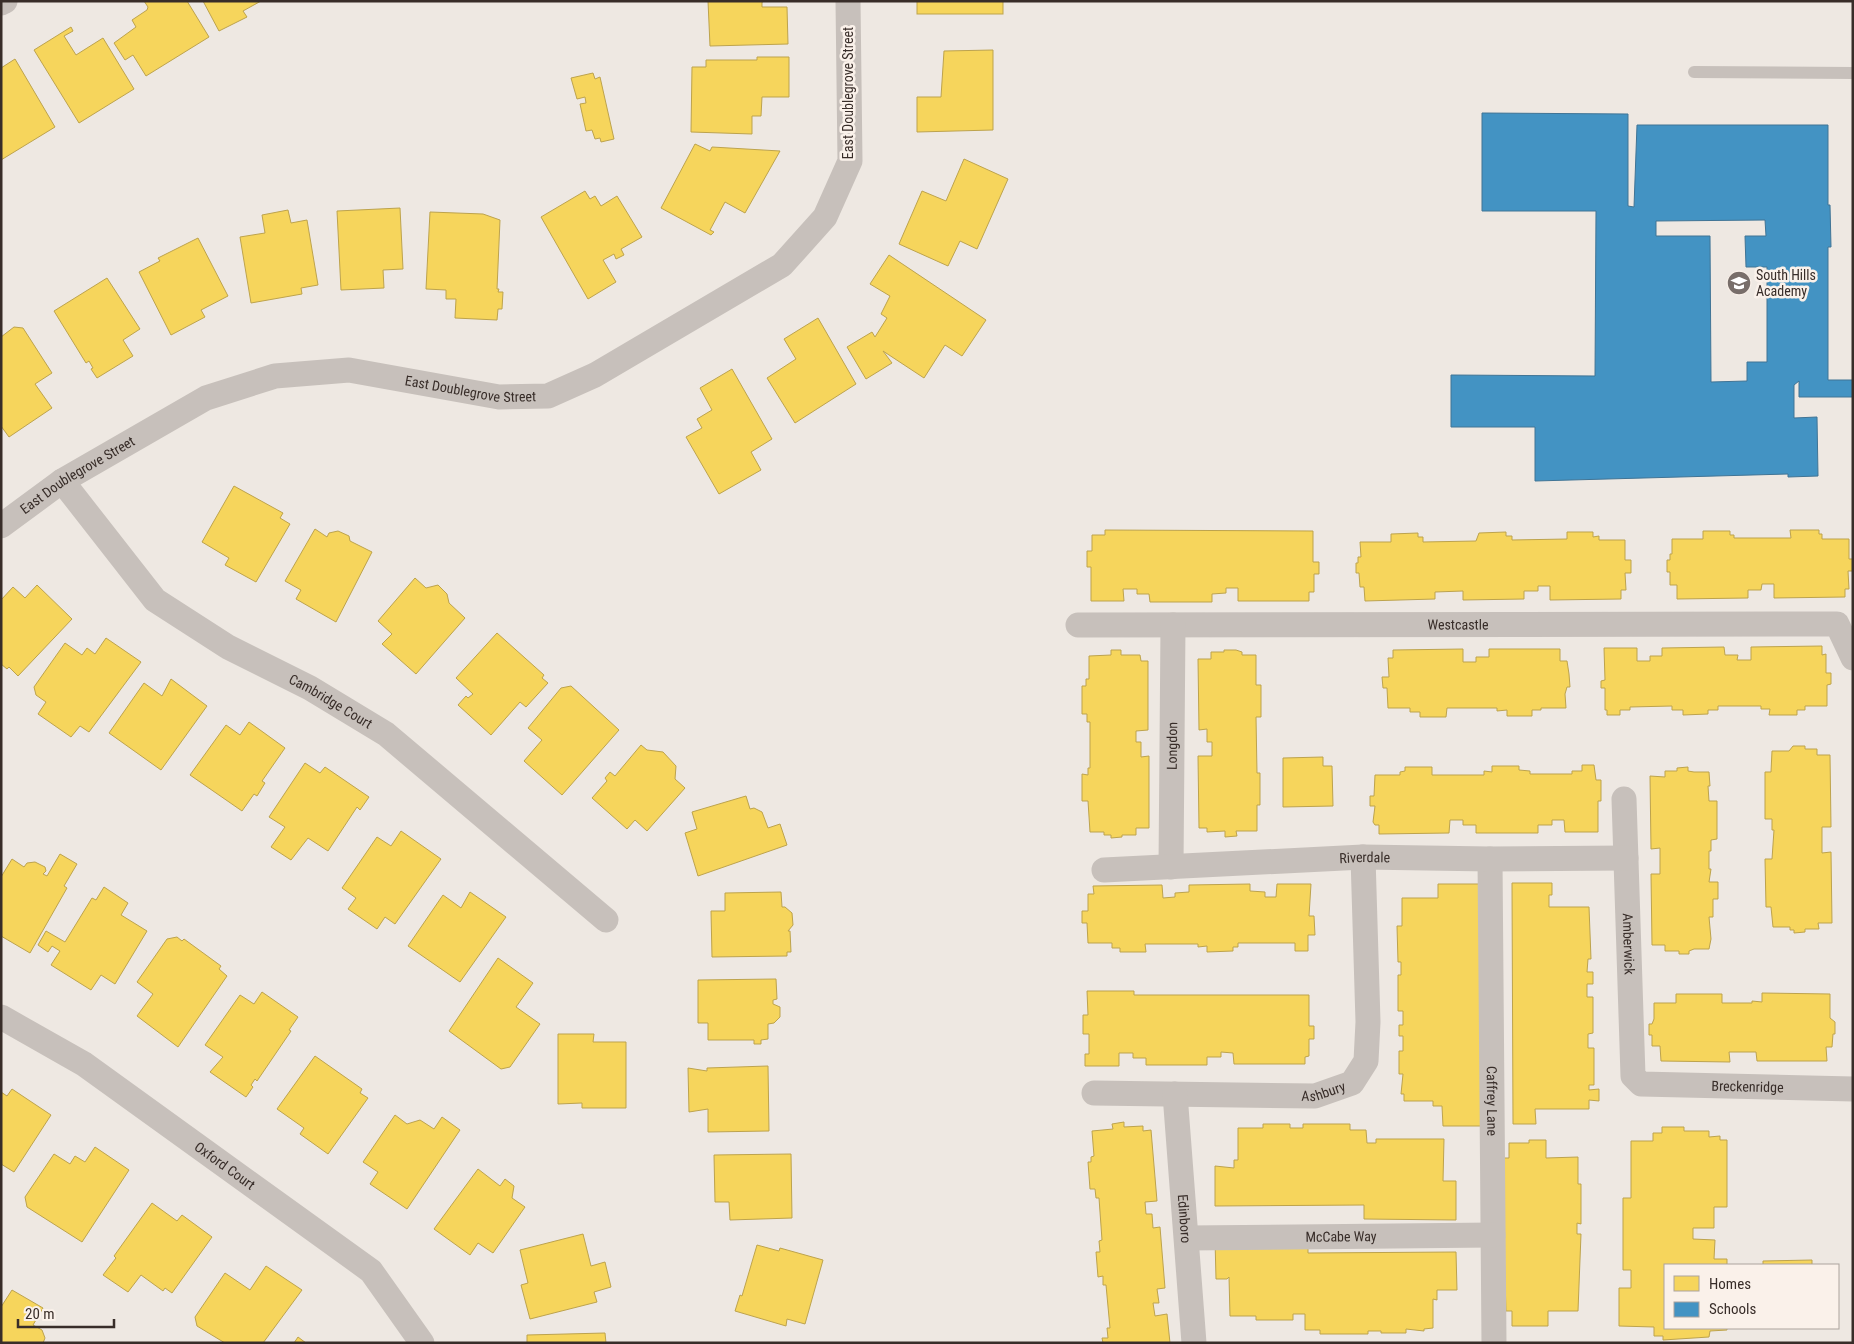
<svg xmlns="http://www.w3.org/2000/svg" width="1854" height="1344" viewBox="0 0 1854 1344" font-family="'Roboto Condensed',sans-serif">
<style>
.homes{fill:#f6d55c;stroke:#bda34d}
.schools{fill:#4393c3;stroke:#407495;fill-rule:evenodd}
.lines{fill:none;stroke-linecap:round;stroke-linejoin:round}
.lane{stroke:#c7c0bb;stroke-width:12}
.street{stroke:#c7c0bb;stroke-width:25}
.labels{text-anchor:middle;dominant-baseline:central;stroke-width:5;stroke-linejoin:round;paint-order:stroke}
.street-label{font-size:14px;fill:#382d29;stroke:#faf1ea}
.poi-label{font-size:14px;fill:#382d29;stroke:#faf1ea;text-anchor:start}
</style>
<rect width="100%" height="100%" fill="#eee8e2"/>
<g class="homes">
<path d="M144,1H187L209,37L146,76L133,55L125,60L114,43L136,27L132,20L147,10L148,7Z"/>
<path d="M203,1H261L243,11L247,17L219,31Z"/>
<path d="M708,1H765L762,2V7H787L788,44L710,46Z"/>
<rect x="917" y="1" width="86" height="13"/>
<path d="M71,27L73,31L64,36L76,55L103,38L134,89L79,123L34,50Z"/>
<path d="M993,50V130L917,132V97H941L944,51Z"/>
<path d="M757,57H789V97H762L761,116H752V134L691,132L692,67H706V60H757Z"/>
<path d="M15,59L55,127L1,160V68Z"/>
<path d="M593,73L595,79L600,77L614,139L601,142L600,138L595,139L592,130L586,131L580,104L586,103L585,97L577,99L571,78Z"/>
<path d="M695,144L710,151L712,147L780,151L745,213L725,202L710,230L714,232L711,235L661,208Z"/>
<path d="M964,159L1008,179L977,249L960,241L948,266L899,244L922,191L946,201Z"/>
<path d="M585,191L590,199L595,196L601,206L617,196L642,237L621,249L624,255L616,259L614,254L603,260L616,282L588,299L541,217Z"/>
<path d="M400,208L403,269L383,270L384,288L341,290L337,211Z"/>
<path d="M288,210L291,223L307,220L318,285L301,288L302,294L251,303L240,237L265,233L262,215Z"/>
<path d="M430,212L483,214L500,220L497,289H499L498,292H503L502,309H498L497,320L455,318L456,299H446V290L426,289Z"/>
<path d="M198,238L228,296L201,310L205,317L171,335L139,272L160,261L158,258Z"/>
<path d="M889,255L986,320L962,356L945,345L924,378L883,351L892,363L866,379L847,347L872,332L875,337L887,318L881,314L890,296L870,284Z"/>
<path d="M107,278L140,329L123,340L133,356L97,378L91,369L93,368L89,361L86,363L54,311Z"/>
<path d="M818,318L856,384L795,423L767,378L796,359L784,339Z"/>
<path d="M14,327L23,328L52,373L35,384L52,408L9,437L1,426V337Z"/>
<path d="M732,369L772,439L751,452L761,470L719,494L686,437L702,428L697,419L712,410L700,388Z"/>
<path d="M234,486L283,513L280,518L290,524L256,582L225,565L229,558L202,542Z"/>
<path d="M315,529L327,537L329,533L338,531L349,536L350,541L372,552L336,622L296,599L301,590L285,581Z"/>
<path d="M1105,530L1313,531V562H1319V574H1314V592H1309V601H1238V588H1226V593L1212,594V602H1150L1149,594H1137V589H1123L1124,601H1091V567H1087V551H1092V535H1105Z"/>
<path d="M1790,530H1819V534H1822V539H1849V559H1853V571H1848L1849,589H1845V597L1774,598V584H1762L1761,590H1748V598L1677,599V585H1670V572H1667V560H1670V554H1672V539H1703V531H1730V535H1734V538H1791Z"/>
<path d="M1506,532V536H1512V540L1567,539V532H1593V537L1599,536V540H1625V560H1631V573H1625L1626,590H1621V599L1550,600V586H1538V591H1524V599L1463,600V591L1435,592V599L1365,601L1364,587H1360L1359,573H1356V563H1358V557H1361L1360,542H1391V534L1418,533V537H1423V542L1476,541L1479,533Z"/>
<path d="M415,578L426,588L438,585L447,594L449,603L465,618L416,674L382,644L392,634L378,621Z"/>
<path d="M37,585L72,619L18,676L9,667L7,669L1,664V600L13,587L25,598Z"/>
<path d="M497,633L544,675L542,678L548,683L526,707L520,702L491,735L458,705L466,696L468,698L473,694L456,678Z"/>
<path d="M106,638L141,662L89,732L80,726L71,737L38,714L46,702L36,695L34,687L65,643L82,655L87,648L95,654Z"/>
<path d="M1822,646V655L1826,654V673H1831V684L1827,685V706H1805V710H1797V715H1769L1770,709H1761V706H1718V710H1708V714L1683,715V710H1672V706L1630,707V710H1620V715H1607V710H1605V688H1601V681L1605,680L1604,648H1637V661H1650V656H1662V648L1724,647L1725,655H1738L1737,660H1751V647Z"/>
<path d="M1463,649V662H1476V657H1489V649H1560V661H1567L1569,674L1570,687H1567L1565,694L1566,708H1541V710H1532V716H1507V710L1497,711V708H1447L1446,717H1420V712H1410V708H1388L1387,688H1383L1382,677H1389L1388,658H1393V650Z"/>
<path d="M1111,650H1121V655H1140L1141,661H1148V730L1136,731V742H1141V757L1149,756V828H1136V835H1122V837L1111,838V835H1104V832H1090L1088,801H1082V774L1088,775V768H1090V722H1087V714H1082V686H1086V679H1089V656L1111,655Z"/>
<path d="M1224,650H1236L1242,652V655H1256V685H1261V717H1256L1257,773H1260V805H1257V831H1236L1237,836L1225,837V831L1207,832V828H1199L1198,756H1212V742H1207V729L1199,730L1198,659H1211V652H1224Z"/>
<path d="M171,679L207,706L161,770L109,733L144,683L162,696Z"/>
<path d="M571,686L619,730L562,795L524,761L542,740L528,728L561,688Z"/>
<path d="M249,722L285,748L262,781L265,783L257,796L254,794L242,811L190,775L226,725L240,735Z"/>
<path d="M641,745L647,750L663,752L676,766L675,779L685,788L647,831L635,820L627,829L592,798L607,781L605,778L610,772L615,776Z"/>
<path d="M1793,746H1805V749H1817V755H1830L1831,827H1822V853L1831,852L1832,923H1818L1819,929H1805V932L1794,933V930H1790V927H1773L1771,907H1766L1765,859H1772L1774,830H1772V819H1765V772H1771L1772,751H1789Z"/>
<path d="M1323,757V766H1332L1333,806L1283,807V758Z"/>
<path d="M305,763L320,773L325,767L369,797L360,810L357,807L328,851L308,838L291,860L271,847L285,827L269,817Z"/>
<path d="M1582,765H1594L1596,780H1601V801H1598V832H1565L1564,820H1552V825H1538V833H1476V825H1463V820H1450L1449,833L1379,834V825H1375L1373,822L1375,806H1370V796H1374L1375,775H1400V772L1405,771V767H1432V775H1484V771L1492,772V766H1519V770L1530,771V774H1572V771H1582Z"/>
<path d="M1688,767V771L1694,772H1709L1710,786H1708L1709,801H1717V839L1711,840V851H1709V869H1711L1709,882H1718V899H1713V917H1709L1711,939L1709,949H1694L1689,951V954H1679V951H1665V945H1652L1651,874H1660V848L1651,849L1650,776L1665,777V771H1677V768Z"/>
<path d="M746,796L750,809L754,808L762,812L768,828L780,824L787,845L698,876L685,833L697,829L692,812Z"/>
<path d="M401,831L441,859L395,924L385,917L377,929L348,909L356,898L342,888L377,837L391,846Z"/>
<path d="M60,854L77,864L64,886L67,888L30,953L1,936V877L12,859L24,867L27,863L35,862L45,867L46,871L43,874L47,876Z"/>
<path d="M1512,883H1552V895H1549V907H1589L1591,959H1588L1587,972H1593V984H1587V997H1593V1033L1588,1034V1048H1594V1085H1589V1090L1599,1089V1101L1589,1100V1109H1535L1536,1124H1513Z"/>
<path d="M1250,884V891L1265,892V897H1276L1277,884H1311L1309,916H1314L1315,935H1308V951H1295V943H1238V947H1233V951L1207,952V946L1198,947V944H1145L1146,952H1120V948H1112V943H1088L1087,923H1082V911H1088V894H1094L1093,886L1162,885L1163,898L1175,897V893L1189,892V885Z"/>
<path d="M1438,884H1480L1481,1126H1443L1442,1106H1433V1101H1404V1094H1401L1403,1074H1399V1051H1403V1036H1399V1025H1403V1011H1398V975H1401V962H1398L1397,926H1402V898H1438Z"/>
<path d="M104,887L128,903L121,915L147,931L115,984L101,975L91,990L51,965L60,951L52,946L48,952L38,945L46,931L65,942L92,898L96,900Z"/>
<path d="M470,892L506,917L460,982L408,946L443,895L461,908Z"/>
<path d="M781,892L782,907H785L792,913L793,925L788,931H790L791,952H787V956L712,957L711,911H725V893Z"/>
<path d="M177,937L182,941L184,939L221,966L219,969L227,976L178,1047L137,1016L153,994L137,982L167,939Z"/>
<path d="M498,958L533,983L516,1007L540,1024L510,1067L501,1069L449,1031Z"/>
<path d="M776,979L777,999L773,1000V1004L780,1007V1017L774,1023L768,1024V1039L761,1040V1044H754V1040H708V1023H698V980Z"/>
<path d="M1087,991H1134V995H1309V1026H1314V1039H1309V1056L1305,1057V1064H1234L1233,1053L1221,1052V1057H1207V1065H1146V1058H1133V1053H1119V1066H1085V1054H1089V1034H1083V1015H1088Z"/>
<path d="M262,992L298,1017L289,1030L291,1031L257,1081L255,1079L251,1085L253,1087L246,1097L210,1072L223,1057L205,1045L240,995L254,1004Z"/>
<path d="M1762,993L1830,994V1018L1835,1022V1034H1833L1832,1047H1826L1827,1061H1757L1756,1052H1729L1730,1062L1661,1061L1660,1046H1652V1035H1649V1024H1652L1654,1019V1003H1676V994H1722V1003H1752V1001L1762,1002Z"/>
<path d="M558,1034H594L593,1042H626V1108H582V1103L558,1104Z"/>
<path d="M315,1056L362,1089L360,1093L368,1098L328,1154L300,1134L304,1128L277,1109Z"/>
<path d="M768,1066L769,1131L708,1132V1109L689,1112L688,1068L707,1071V1068Z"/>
<path d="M12,1089L51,1115L14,1172L1,1164V1092L7,1096Z"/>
<path d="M395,1115L407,1124L420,1120L434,1129L442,1117L460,1130L407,1209L370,1184L378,1172L363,1162Z"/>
<path d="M1124,1122V1127L1143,1126V1131L1151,1130L1157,1201L1145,1202L1146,1214H1152L1153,1228L1160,1227L1165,1288L1157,1289L1159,1303H1153L1155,1316L1167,1314L1170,1343H1103L1102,1338H1108L1107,1328H1110L1106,1285H1103V1276L1098,1277L1096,1252H1100L1099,1241L1102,1240L1099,1198H1096L1095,1189H1090L1088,1162H1091V1157L1094,1156L1092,1131L1113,1129L1112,1124Z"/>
<path d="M1263,1124H1290V1128H1303V1124H1350V1130H1366L1367,1143H1376V1139H1444L1443,1181H1456V1220L1364,1219V1205L1215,1206V1166L1234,1168V1160H1238V1128H1263Z"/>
<path d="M1662,1127H1684V1131H1709V1137L1720,1136V1140H1727V1207H1714V1228H1693V1239L1715,1240L1714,1259H1727V1265H1665V1328H1727V1330L1710,1331L1709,1337L1663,1340V1336H1654V1327L1619,1326V1288H1631V1270H1623V1198H1631V1141H1653V1133H1662Z"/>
<path d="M1529,1140H1546V1158L1578,1157V1184H1581V1224L1577,1223V1234H1581L1578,1311H1548V1326H1512V1311H1506L1501,1158H1509V1143H1529Z"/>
<path d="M95,1147L129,1170L82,1242L27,1207L25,1197L54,1154L70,1164L75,1156L85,1162Z"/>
<path d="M791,1154L792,1218L730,1220L729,1202H715L714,1155Z"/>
<path d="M478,1169L500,1186L505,1179L514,1186L512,1198L525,1207L493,1253L478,1243L470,1255L434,1229Z"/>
<path d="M152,1203L177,1221L182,1215L212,1237L172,1293L165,1288L163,1291L141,1275L128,1292L103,1275L116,1258L114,1256Z"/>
<path d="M583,1234L591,1266L605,1262L611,1287L594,1292L597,1302L530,1319L521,1285L528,1283L520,1250Z"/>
<path d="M1308,1238V1253L1456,1252L1457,1290H1437V1300L1433,1299V1328L1424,1329V1331L1406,1329V1333H1381V1331H1368V1334H1320V1330H1305V1314H1293V1320H1256V1316H1230L1229,1277L1227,1279H1216L1215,1239Z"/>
<path d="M757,1245L779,1251L780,1248L823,1260L805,1324L787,1319L786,1326L735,1311L740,1295L742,1296Z"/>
<path d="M1812,1260V1265H1763V1261Z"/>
<path d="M266,1266L302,1290L263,1343H225L197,1326L195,1317L225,1273L250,1290Z"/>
<path d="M12,1290L43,1308L33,1325L42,1330L45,1338L43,1343H1V1307Z"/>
<path d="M605,1333L606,1343H527V1335Z"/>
<path d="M298,1337L306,1343H294Z"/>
</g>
<path class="schools" d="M1482,113L1628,114V206L1634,207L1637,125H1828V205H1830L1831,247H1828V380H1853V397H1799V381L1794,385V418L1817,417L1818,476L1788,477V474L1535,481V427H1451V375L1595,376L1596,211H1482ZM1765,220L1766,236H1745L1746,267H1767V362H1747V381L1711,382L1710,236H1656V221Z"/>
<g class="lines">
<path class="lane" d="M1694,72L1853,73"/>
<g class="street">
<path d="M1,3L5,1"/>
<path id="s1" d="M62,481L155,600L228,647L310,688L386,734L606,920"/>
<path id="s2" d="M1,526L62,481L206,398L275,376L349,370L499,397L548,396L595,375L782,265L825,217L850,161L848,1"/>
<path id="s3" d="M1078,625L1837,624L1853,658"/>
<path id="s4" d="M1624,799L1633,1076L1641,1084L1853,1089"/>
<path id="s5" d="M1490,859L1494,1343"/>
<path id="s6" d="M1171,867L1173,625"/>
<path id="s7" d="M1104,870L1363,857L1490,859L1626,858"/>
<path id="s8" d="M1,1017L84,1064L371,1271L422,1343"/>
<path id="s9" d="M1094,1093L1315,1096L1352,1083L1366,1061L1368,1022L1363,857"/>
<path id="s10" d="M1175,1094L1194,1343"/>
<path id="s11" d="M1187,1238L1493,1235"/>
</g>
</g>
<defs>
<g id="school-disc" transform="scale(1.25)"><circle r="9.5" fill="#786e6a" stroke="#faf1ea"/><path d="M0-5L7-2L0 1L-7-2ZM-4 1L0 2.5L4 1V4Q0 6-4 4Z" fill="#fff"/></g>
</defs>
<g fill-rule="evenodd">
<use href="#school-disc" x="1739" y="283"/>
</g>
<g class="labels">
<g class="street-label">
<text transform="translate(848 93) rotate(-90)">East Doublegrove Street</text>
<text stroke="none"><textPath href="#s2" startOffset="512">East Doublegrove Street</textPath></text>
<text stroke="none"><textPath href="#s2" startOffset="92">East Doublegrove Street</textPath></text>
<text stroke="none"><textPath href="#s3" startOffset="380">Westcastle</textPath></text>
<text stroke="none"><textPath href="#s1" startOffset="354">Cambridge Court</textPath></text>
<text stroke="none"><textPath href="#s6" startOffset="121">Longdon</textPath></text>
<text stroke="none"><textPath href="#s7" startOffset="261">Riverdale</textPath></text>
<text stroke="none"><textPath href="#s4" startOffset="145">Amberwick</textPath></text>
<text stroke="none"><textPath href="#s4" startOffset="395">Breckenridge</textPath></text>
<text stroke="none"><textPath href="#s9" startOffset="230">Ashbury</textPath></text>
<text stroke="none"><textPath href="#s5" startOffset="242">Caffrey Lane</textPath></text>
<text stroke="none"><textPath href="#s8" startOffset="269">Oxford Court</textPath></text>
<text stroke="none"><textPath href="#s10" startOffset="125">Edinboro</textPath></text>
<text stroke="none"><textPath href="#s11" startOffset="154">McCabe Way</textPath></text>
</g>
<g class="poi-label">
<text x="1756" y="275">South Hills<tspan x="1756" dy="16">Academy</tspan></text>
</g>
</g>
<rect width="1854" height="1344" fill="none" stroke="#382d29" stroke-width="5"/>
<rect x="1664" y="1264" width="175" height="65" fill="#faf1ea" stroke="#aca39d"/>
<rect x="1674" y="1276" width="25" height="15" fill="#f6d55c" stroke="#aca39d"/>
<text x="1709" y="1289" font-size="15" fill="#382d29">Homes</text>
<rect x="1674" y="1302" width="25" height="15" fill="#4393c3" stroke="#aca39d"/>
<text x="1709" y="1314" font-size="15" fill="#382d29">Schools</text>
<path d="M18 1319v8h96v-8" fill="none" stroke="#382d29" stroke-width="2.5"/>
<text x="25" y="1319" font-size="15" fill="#382d29" stroke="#faf1ea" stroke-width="4" paint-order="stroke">20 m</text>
</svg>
